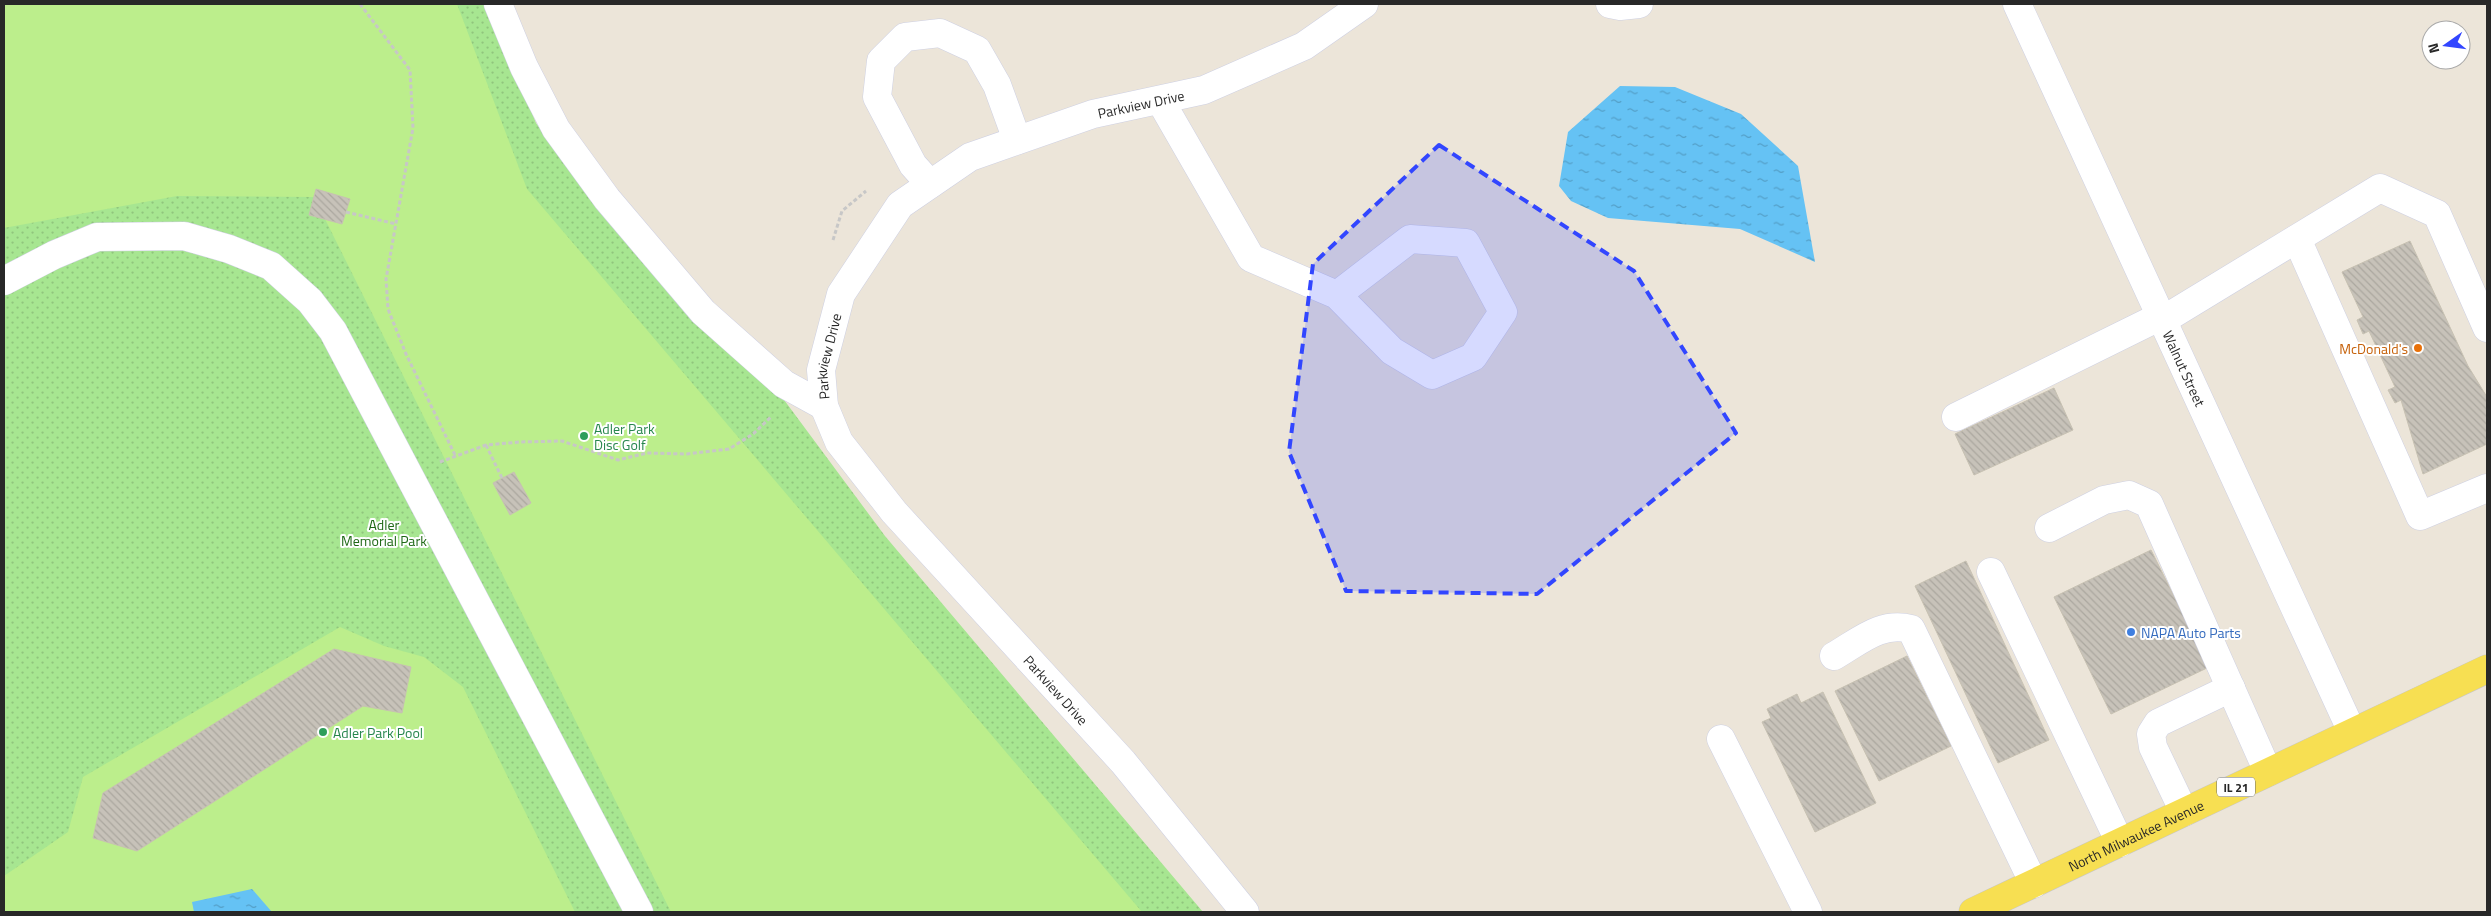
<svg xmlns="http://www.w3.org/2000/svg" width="2491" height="916" viewBox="0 0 2491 916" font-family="'Titillium Web',sans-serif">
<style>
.park{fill:url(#park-dots)}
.pitch{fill:#bcee8c}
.water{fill:url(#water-ripples)}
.building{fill:url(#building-back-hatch);stroke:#c7c1b2}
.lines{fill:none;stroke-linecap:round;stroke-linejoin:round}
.minor-casing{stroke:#ced0e2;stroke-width:29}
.major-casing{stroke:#c7c7c7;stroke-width:29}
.path{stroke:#c7c7c7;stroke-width:3;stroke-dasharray:4 2.5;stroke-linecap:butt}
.minor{stroke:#fff;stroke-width:28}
.major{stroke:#f7df52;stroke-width:28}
.marked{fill:#3246ff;fill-opacity:0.2;stroke:#3246ff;stroke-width:4;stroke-dasharray:10 6;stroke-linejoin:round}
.food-dot{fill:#e8710a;stroke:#fff;stroke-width:2}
.leisure-dot{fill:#2e9e5b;stroke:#fff;stroke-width:2}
.shop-dot{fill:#3f7fe0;stroke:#fff;stroke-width:2}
.labels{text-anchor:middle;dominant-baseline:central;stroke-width:4;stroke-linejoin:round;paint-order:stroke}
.shield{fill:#fff;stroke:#686868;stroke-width:1}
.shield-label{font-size:12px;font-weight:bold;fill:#282828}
.street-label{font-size:14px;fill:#282828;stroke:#fff}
.food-label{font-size:14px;fill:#c56008;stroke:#fff;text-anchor:end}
.leisure-label{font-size:14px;fill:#27864d;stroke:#fff;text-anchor:start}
.park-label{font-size:14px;fill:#1f6816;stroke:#fff}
.shop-label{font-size:14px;fill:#366cbe;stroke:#fff;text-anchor:start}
</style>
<defs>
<pattern id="park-dots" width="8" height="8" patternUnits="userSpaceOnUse" patternTransform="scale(1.25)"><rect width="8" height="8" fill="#a7e691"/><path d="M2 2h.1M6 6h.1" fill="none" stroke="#90c57d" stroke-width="1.8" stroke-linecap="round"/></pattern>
<pattern id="water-ripples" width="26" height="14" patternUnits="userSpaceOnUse" patternTransform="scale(1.25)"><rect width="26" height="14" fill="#65c2f4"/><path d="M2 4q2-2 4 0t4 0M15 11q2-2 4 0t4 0" fill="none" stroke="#539ec6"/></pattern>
<pattern id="building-back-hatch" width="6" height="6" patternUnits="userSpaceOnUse" patternTransform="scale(1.25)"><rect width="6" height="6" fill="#c7c2b9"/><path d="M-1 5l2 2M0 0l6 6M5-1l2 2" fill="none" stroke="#aba79f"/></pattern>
</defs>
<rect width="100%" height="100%" fill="#ece5d9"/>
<path class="park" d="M4,4H489L536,123L598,209L773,385L885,536L1203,912H4Z"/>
<g class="pitch">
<path d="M4,4H457L527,189L1142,912H671L314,197L177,196L4,228Z"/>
<path d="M340,627L384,646L424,657L463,687L575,912H4V876L68,832L83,777Z"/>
</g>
<g class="water">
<path d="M1620,86L1675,87L1741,114L1798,166L1815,262L1740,229L1608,218L1571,201L1559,186L1568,132Z"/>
<path d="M252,889L272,912H194L192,902Z"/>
</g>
<g class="building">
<path d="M316,189L350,199L342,224L309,215Z"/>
<path d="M2410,241L2468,366L2487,397V444L2423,474L2401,400L2395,403L2388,390L2395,387L2369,331L2363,334L2357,320L2363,317L2342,272Z"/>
<path d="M2054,388L2073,430L1974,475L1955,434Z"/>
<path d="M514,472L531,503L510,515L493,483Z"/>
<path d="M2151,550L2209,667L2111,714L2054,597Z"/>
<path d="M1966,561L2049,740L1998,763L1915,586Z"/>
<path d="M334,649L411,667L402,713L363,706L137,851L93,838L103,793Z"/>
<path d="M1907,656L1951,746L1879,781L1835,691Z"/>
<path d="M1823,692L1876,803L1815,832L1762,722L1771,718L1767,709L1797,694L1801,703Z"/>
</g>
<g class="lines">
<g class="minor-casing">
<g id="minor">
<path d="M498,4L524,67L556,129L607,199L703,312L784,384L824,406"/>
<path d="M1610,4L1620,6L1639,4"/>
<path id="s1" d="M2017,4L2352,732"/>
<path d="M1160,100L1251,258L1337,295L1392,351L1432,375L1473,357L1503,312L1466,243L1410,239L1337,295"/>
<path d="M930,184L913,165L877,97L881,61L905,37L940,33L977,50L997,85L1017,140"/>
<path d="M2297,239L2420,516L2487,488"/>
<path d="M4,281L54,255L97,237L184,236L229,249L271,266L310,301L333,331L639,912"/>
<path d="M2163,320L2380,188L2437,214L2487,328"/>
<path d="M1956,417L2161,316"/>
<path d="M2049,528L2104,500L2129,495L2149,504L2268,772"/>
<path d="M1991,572L2120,843"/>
<path d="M1834,656C1860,641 1881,621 1911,629L2034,884"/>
<path d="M1721,739L1808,912"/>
<path d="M2184,812L2153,747L2151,734L2158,723L2231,688"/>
<path id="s2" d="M1245,912L1123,762L894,512L839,442L824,406L821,370L841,294L900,205L970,157L1093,114L1204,90L1304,46L1364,4"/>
</g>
</g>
<g class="major-casing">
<g id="major">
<path id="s3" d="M1973,912L2487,669"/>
</g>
</g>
<g class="path">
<path d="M360,4L410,70L413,128L386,279L388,309L406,354L455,455"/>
<path d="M346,212L396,224"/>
<path d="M833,240L842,211L866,191"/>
<path d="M486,445L502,478"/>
<path d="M440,462L486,445L520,442L562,441L618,460L647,453L687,454L729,449L753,434L772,416"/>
</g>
<use href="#minor" class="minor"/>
<use href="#major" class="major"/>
</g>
<path class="marked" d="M1439,145L1634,271L1736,433L1537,594L1346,591L1289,452L1313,264Z"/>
<circle class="food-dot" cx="2418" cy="348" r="5"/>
<g class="leisure-dot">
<circle cx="584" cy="436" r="5"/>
<circle cx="323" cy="732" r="5"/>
</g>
<circle class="shop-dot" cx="2131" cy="632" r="5"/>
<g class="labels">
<rect class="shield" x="2217" y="777.5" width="38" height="19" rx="4"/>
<g class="shield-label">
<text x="2236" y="787">IL 21</text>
</g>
<g class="street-label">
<text stroke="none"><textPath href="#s2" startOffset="1146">Parkview Drive</textPath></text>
<text stroke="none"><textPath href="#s2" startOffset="711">Parkview Drive</textPath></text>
<text stroke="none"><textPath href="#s1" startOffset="401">Walnut Street</textPath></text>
<text transform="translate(1056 690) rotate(48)">Parkview Drive</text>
<text stroke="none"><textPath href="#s3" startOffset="180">North Milwaukee Avenue</textPath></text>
</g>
<g class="food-label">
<text x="2408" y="348">McDonald's</text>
</g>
<g class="leisure-label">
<text x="594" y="428">Adler Park<tspan x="594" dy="16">Disc Golf</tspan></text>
<text x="333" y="732">Adler Park Pool</text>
</g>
<g class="park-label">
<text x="384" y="524">Adler<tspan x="384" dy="16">Memorial Park</tspan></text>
</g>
<g class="shop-label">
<text x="2141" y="632">NAPA Auto Parts</text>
</g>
</g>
<rect width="2491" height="916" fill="none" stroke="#282828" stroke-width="10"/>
<g transform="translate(2446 45) rotate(256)"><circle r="24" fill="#ffffff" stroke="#a9a9a9"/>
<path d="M0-4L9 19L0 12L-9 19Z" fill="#3246ff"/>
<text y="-8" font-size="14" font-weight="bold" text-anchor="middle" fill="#282828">N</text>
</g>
</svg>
